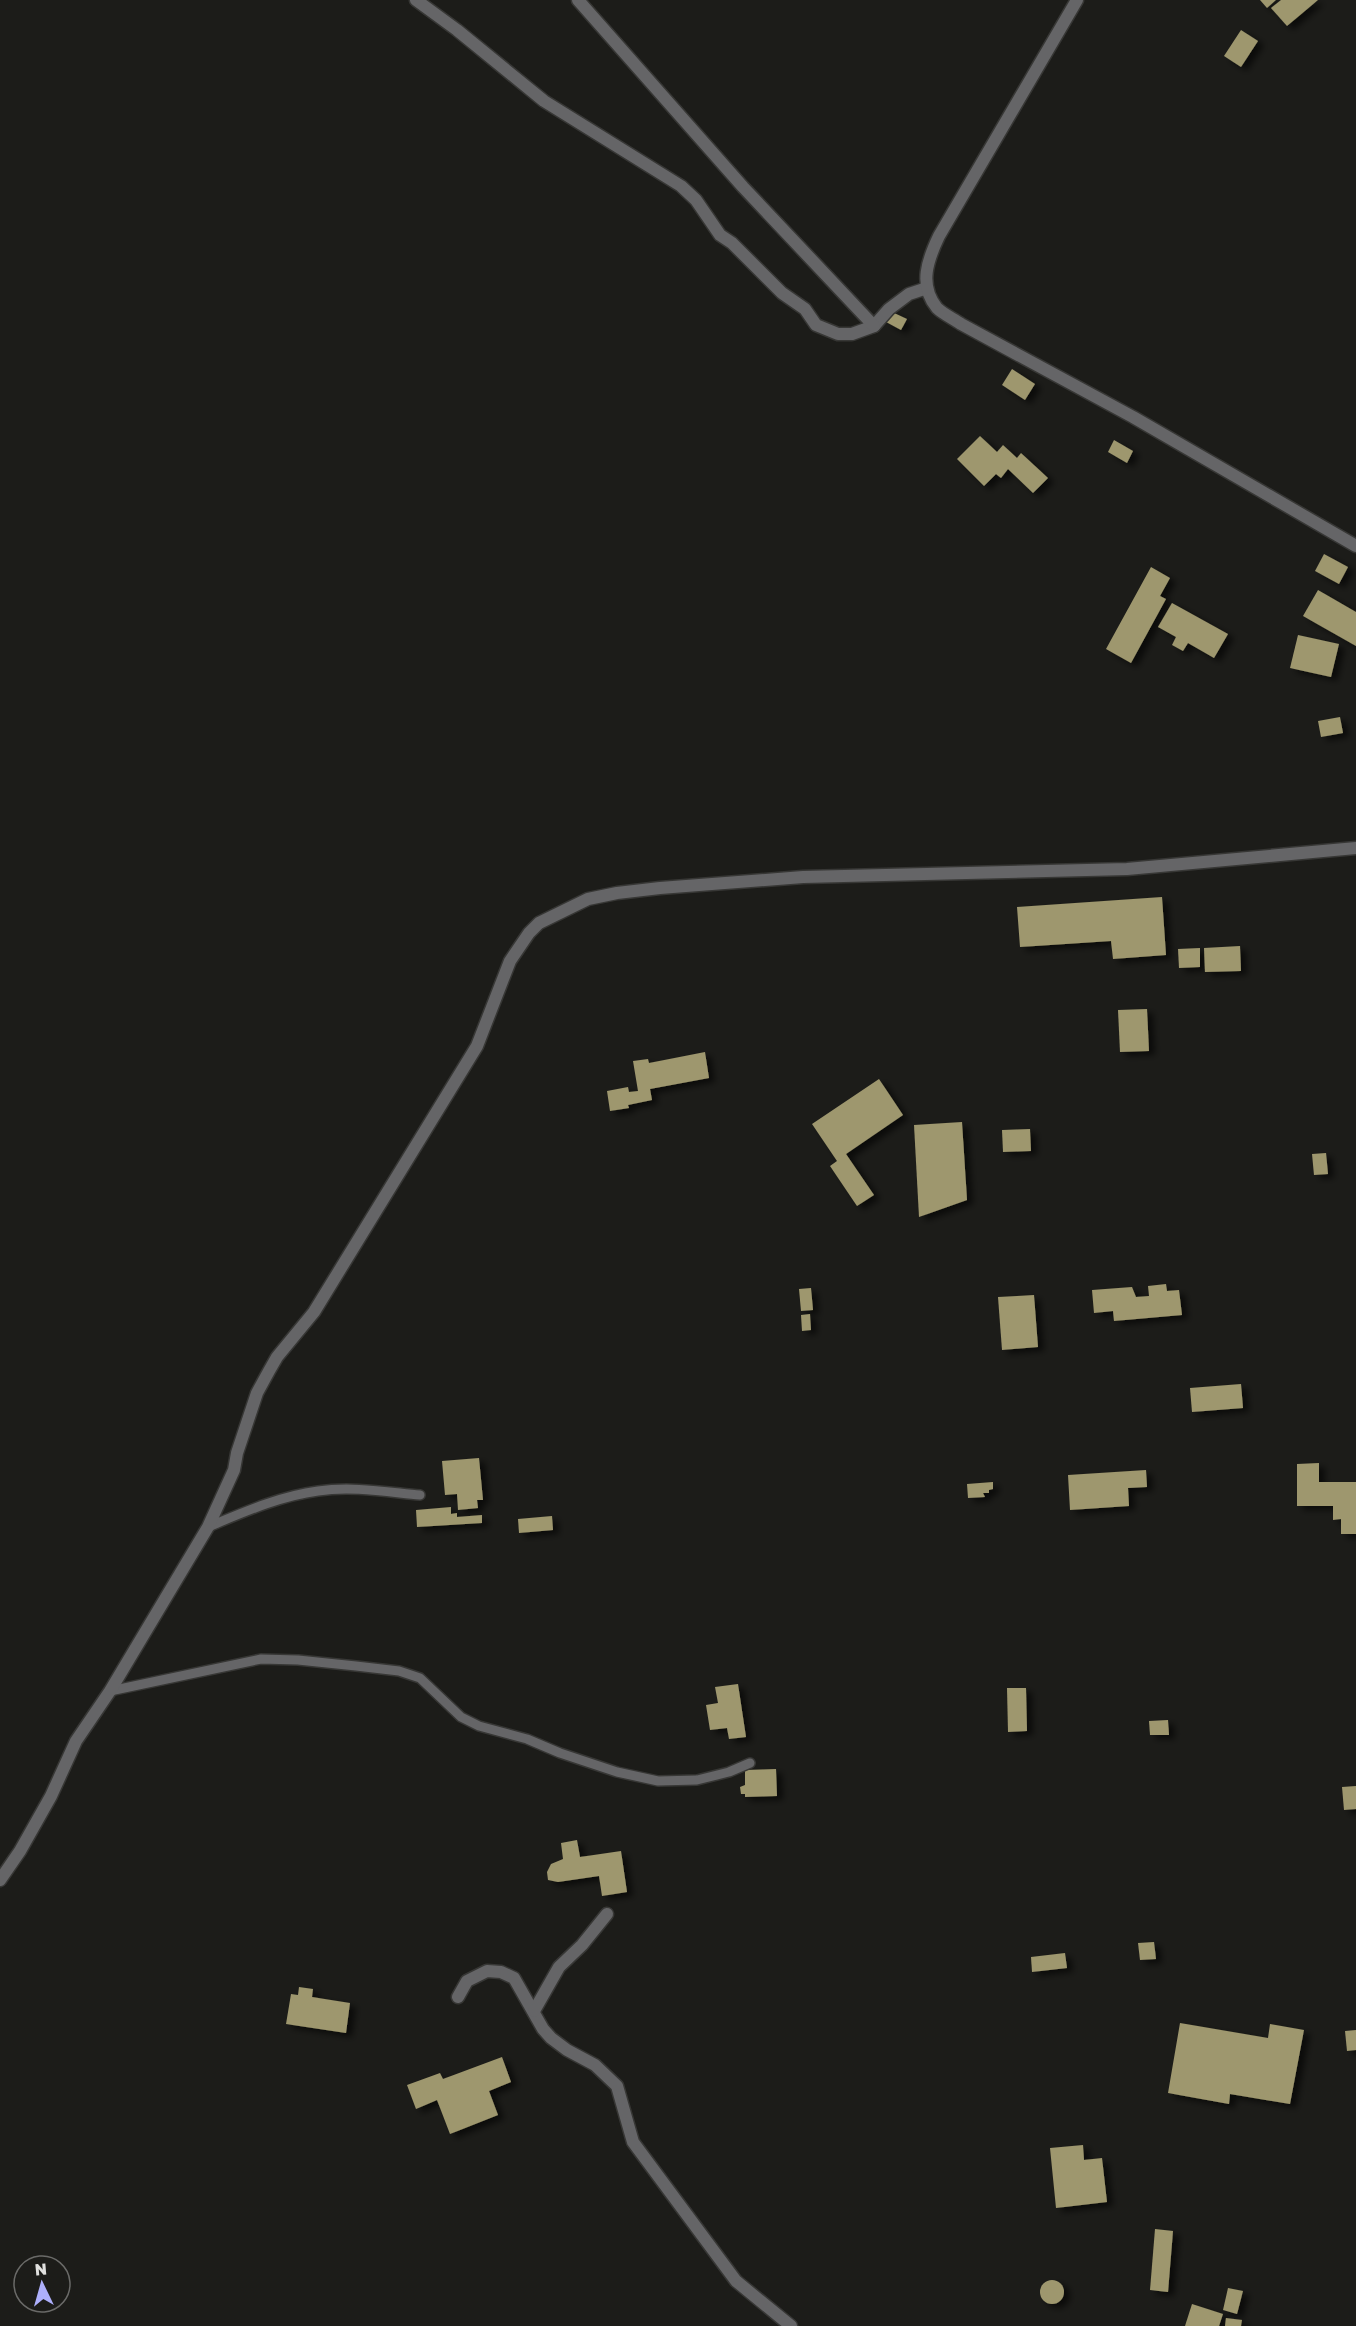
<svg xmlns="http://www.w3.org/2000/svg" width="1356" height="2326" viewBox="0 0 1356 2326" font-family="'Golos Text',sans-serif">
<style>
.building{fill:#9e976e;filter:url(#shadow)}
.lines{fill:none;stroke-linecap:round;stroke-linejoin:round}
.service-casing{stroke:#373735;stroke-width:12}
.minor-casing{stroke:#373735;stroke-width:15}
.service{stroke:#656567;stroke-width:9}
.minor{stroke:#656567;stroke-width:12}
</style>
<defs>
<filter id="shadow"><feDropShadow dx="6" dy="4" stdDeviation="3" flood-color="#0009"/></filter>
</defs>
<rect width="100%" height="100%" fill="#1c1c19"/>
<g class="building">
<path d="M1260,0H1276L1267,8Z"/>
<path d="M1281,0H1318L1287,26L1271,8Z"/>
<path d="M1241,30L1258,41L1241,67L1224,56Z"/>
<path d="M892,312L907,319L901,330L886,322Z"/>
<path d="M1012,369L1035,384L1025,400L1002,385Z"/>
<path d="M980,436L997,452L1003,445L1017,458L1021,453L1048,478L1033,493L1008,469L1001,478L996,474L984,486L957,459Z"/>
<path d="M1114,440L1133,451L1127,463L1108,452Z"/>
<path d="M1324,554L1348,567L1339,584L1315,571Z"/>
<path d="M1151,567L1170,578L1160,596L1166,599L1131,663L1106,649Z"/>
<path d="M1318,590L1356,612V646L1303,616Z"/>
<path d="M1172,603L1228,634L1214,658L1188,643L1183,651L1172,645L1176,637L1158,627Z"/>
<path d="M1298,635L1339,644L1331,677L1290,668Z"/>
<path d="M1340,717L1343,733L1321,737L1318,721Z"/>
<path d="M1162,897L1166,955L1113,959L1111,941L1020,947L1017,907Z"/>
<path d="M1240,946L1241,971L1205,972L1204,948Z"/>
<path d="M1200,948V967L1179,968L1178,949Z"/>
<path d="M1147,1009L1149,1051L1120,1052L1118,1010Z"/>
<path d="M705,1052L709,1078L650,1089L652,1100L628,1105L629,1108L610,1111L607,1091L628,1087L629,1092L638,1091L633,1061L648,1059L649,1063Z"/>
<path d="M879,1079L903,1115L846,1154L874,1195L857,1206L830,1166L837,1161L812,1124Z"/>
<path d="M962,1122L967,1200L919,1217L914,1125Z"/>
<path d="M1030,1129L1031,1151L1003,1152L1002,1130Z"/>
<path d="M1326,1153L1328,1174L1314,1175L1312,1154Z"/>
<path d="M1166,1284L1167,1291L1179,1290L1182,1315L1114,1321L1113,1311L1094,1313L1092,1290L1132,1287L1136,1297L1149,1296L1148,1286Z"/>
<path d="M811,1288L813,1310L801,1311L799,1289Z"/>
<path d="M1034,1295L1038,1347L1002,1350L998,1297Z"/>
<path d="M810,1314L811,1330L802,1331L801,1315Z"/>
<path d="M1241,1384L1243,1408L1192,1412L1190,1388Z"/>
<path d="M479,1458L483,1500H477L478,1508L458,1510L457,1494L445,1495L442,1461Z"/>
<path d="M1319,1463V1482H1356V1534H1341V1519L1333,1520V1506H1297V1464Z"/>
<path d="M1146,1470L1147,1487L1128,1488L1129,1506L1070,1510L1068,1475Z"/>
<path d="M993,1482V1489L989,1490V1493H983L985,1497L968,1498L967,1484Z"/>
<path d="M451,1507V1514L457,1513V1517L482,1515V1523L417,1527L416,1510Z"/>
<path d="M552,1516L553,1530L519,1533L518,1519Z"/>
<path d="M738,1684L746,1737L729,1739L727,1728L710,1730L706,1705L718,1703L715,1687Z"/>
<path d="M1007,1688H1026L1027,1731L1008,1732Z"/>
<path d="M1168,1720L1169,1735H1150L1149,1721Z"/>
<path d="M776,1769L777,1796L745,1797V1794H741L740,1787L745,1785V1770Z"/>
<path d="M1356,1786V1809L1344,1810L1342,1787Z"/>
<path d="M577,1840L580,1857L621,1851L627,1892L602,1896L599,1876L558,1882L548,1880L547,1872L551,1864L563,1859L561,1843Z"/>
<path d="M1154,1942L1156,1959L1140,1960L1138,1943Z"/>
<path d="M1065,1953L1067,1968L1032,1972L1031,1957Z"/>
<path d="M299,1987L313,1989L312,1997L350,2003L346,2033L286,2024L291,1994L298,1995Z"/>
<path d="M1180,2023L1268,2038L1270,2024L1304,2030L1290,2104L1230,2094L1229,2104L1168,2093Z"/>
<path d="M1356,2030V2050L1347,2051L1345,2031Z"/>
<path d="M502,2057L511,2082L489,2091L498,2115L450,2134L437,2100L416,2109L407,2085L440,2073L443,2079Z"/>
<path d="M1083,2145L1084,2160L1102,2158L1107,2202L1056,2208L1050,2148Z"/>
<path d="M1155,2229L1173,2231L1168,2292L1150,2290Z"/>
<circle cx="1052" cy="2292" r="12"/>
<path d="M1228,2288L1243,2291L1237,2314L1223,2310Z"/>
<path d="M1192,2304L1223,2314L1219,2326H1185Z"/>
<path d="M1226,2318L1242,2320L1241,2326H1225Z"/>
</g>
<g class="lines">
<g class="service-casing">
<g id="service">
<path d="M208,1527C244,1512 280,1496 318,1491C352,1486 387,1492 420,1495"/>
<path d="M110,1691L261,1659L298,1660L356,1666L399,1671L420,1678L461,1717L479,1726L527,1739L560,1753L617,1772L658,1781L697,1780L729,1772L750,1763"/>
</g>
</g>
<g class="minor-casing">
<g id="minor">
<path d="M416,0L457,30L544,101L681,186L696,200L720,235L732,243L782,293L805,309L816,325L838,334H852L874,326L889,309L909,294L927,288"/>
<path d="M578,0L743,187L874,326"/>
<path d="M1077,0L939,236C928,259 918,285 937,308C943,314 954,319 961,324L1133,417L1356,546"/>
<path d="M0,1880L20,1851L51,1796L76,1741L110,1691L208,1527L234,1470L237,1453L257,1393L269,1371L277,1357L314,1312L477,1046L510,961L529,933L539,923L588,899L617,893L660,888L803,877L1127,869L1356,848"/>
<path d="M458,1997L467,1981L487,1971L501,1972L514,1978L543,2029L551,2038L567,2050L595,2065L617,2086L633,2142L736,2281L791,2326"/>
<path d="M534,2011L559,1967L582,1945L607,1914"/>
</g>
</g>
<use href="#service" class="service"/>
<use href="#minor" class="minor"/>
</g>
<g transform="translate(42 2284) rotate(355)"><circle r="28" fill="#1c1c19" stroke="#6a6a68" stroke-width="1.5"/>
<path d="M0-4.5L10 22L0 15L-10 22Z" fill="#adaffb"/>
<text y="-9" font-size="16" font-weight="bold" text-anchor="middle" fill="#e0e0de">N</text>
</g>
</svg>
